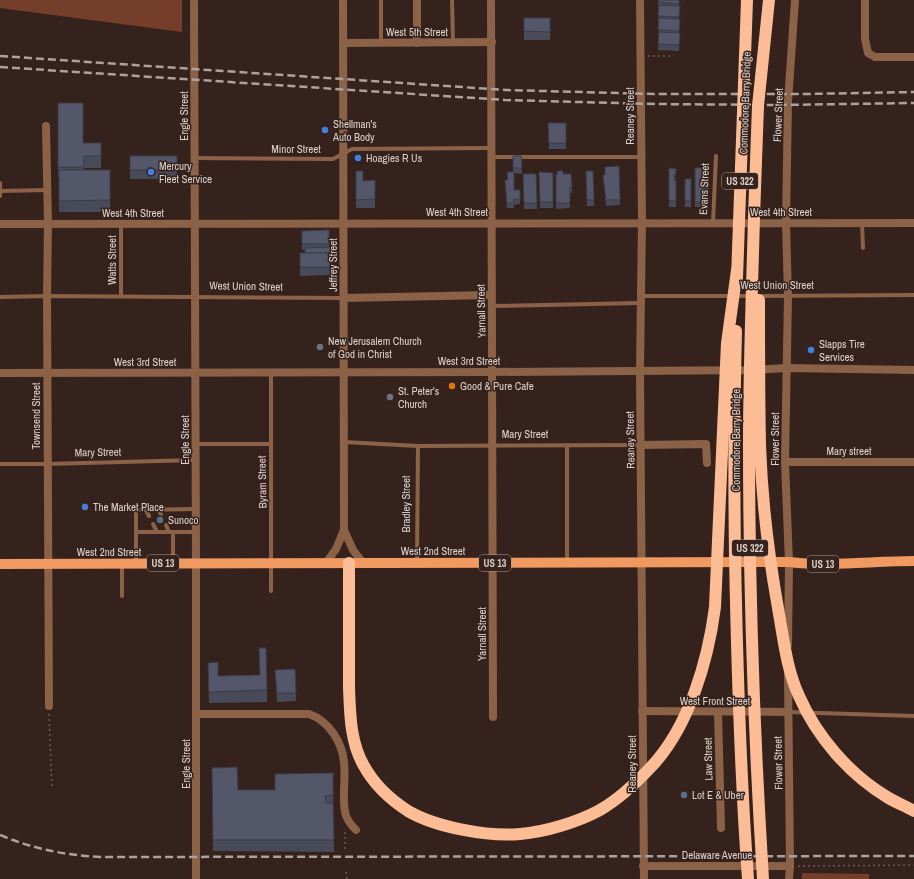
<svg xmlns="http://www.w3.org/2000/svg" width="914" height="879" viewBox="0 0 914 879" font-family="'Archivo Narrow',sans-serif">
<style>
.green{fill:#753e2a}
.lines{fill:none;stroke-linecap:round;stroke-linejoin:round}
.path{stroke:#6a5954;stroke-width:1.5;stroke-dasharray:2 3;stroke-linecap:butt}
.service{stroke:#8b6247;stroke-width:4}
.minor{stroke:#8b6247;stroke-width:8}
.tertiary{stroke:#8b6247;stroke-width:8}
.primary{stroke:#f09961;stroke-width:10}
.motorway{stroke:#fcbd96;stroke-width:12}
.rail{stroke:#b0a19c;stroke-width:2.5;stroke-dasharray:8 4;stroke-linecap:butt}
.motorway-bridge{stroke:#fcbd96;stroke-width:12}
.wall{fill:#484a5a}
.shaded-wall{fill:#3b3c4a}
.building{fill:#545669;stroke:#3b3c4a}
.shop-dot{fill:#3f7fe0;stroke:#35221c;stroke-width:1.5}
.worship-dot{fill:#6b7280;stroke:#35221c;stroke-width:1.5}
.food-dot{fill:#e8710a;stroke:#35221c;stroke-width:1.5}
.service-dot{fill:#5c6f8a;stroke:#35221c;stroke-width:1.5}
.labels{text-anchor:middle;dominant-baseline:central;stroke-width:3;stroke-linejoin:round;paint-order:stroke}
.shield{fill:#35221c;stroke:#ab9c97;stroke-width:1}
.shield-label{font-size:10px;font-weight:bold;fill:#ded1cc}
.street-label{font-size:11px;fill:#ded1cc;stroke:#35221c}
.poi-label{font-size:11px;fill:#ded1cc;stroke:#35221c;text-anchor:start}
</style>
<rect width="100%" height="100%" fill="#35221c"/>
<g class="green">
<path d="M0,0H182V32L0,8Z"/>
<path d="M802,873L869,874V879H802Z"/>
</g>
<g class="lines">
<g class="path">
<path d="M648,56H670"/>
<path d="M49,714L52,789"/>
<path d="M345,832V850"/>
<path d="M798,866L914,865"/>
<path d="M346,872L347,879"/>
</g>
<g class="service">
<path d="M381,0V43"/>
<path d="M452,0L453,42"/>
<path d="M491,157H641"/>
<path d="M195,158L333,159L352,149L491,148"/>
<path d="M0,183V196"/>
<path d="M0,191L48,190"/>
<path d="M713,223L716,156"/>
<path d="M862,223L863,248"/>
<path d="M121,296V224"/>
<path d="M640,296H750"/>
<path d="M758,296L914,295"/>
<path d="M0,297L47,296L343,298"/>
<path d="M492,306L640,303"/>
<path d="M271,373V591"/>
<path d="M344,442L418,446L640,445"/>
<path d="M196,444H270"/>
<path d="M0,464H47L195,460"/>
<path d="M146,510L149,516"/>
<path d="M159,510L161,515"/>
<path d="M153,524L157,532"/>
<path d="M166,525L169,532"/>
<path d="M136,532H196"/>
<path d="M417,562L418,446"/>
<path d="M567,562V445"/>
<path d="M136,563V510L196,509"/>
<path d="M173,563V532"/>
<path d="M122,564V596"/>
<path d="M788,712L914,716"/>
</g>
<g class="minor">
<path d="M343,0L344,530L353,550L363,563"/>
<path d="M417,0V43"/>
<path d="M491,0L493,717"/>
<path d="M640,0L642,222L640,370L644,879"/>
<path d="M865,0V39L868,53L875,57H914"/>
<path d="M343,43L492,42"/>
<path d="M46,126L48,224L47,296L49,706"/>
<path d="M0,224L914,223"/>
<path d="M344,298L491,295"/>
<path d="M0,373L493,372L756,370L786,368L914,370"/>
<path d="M641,445L706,444L707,463"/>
<path d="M785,462H914"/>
<path d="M196,563V879"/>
<path d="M326,563L336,549L344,530"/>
<path d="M642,711L788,712"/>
<path d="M718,712L721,828"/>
<path d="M197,714H309C329,721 342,742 344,762C346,778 342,796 345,812C346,819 351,825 356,830"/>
<path d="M643,866H790"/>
</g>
<g class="tertiary">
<path d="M194,0L196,563"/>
<path d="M788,645L789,562L785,462L788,296L786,222L788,102L795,0"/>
<path d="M788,674L790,866L789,879"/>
</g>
<path class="primary" d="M0,564L789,562C830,567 872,561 914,561"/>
<g class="motorway">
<path d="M754,217L758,106"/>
<path d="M349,687V563"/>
</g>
<g class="rail">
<path d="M0,56L506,90L654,94H806L914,92"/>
<path d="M0,67L505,100L654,104L778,105L914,103"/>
<path d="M0,835C34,849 64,855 100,857L914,856"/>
</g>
<g class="motorway-bridge">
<path d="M758,106L769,0"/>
<path d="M754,217C752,293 749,368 749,443C749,589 754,734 763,879"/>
<path d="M737,278L747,0"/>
<path d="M759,300C759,349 759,397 760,445C762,502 769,559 779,614C784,642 787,670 799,696C817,737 849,774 887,797C895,802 905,806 914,811"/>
<path d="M736,331C734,405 734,480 735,555C737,663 740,771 748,879"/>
<path d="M349,687C350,713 350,742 364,766C374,784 391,800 408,811C435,827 488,837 520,834C545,832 578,822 600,810C619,799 636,783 651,767C689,727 708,661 715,607L727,343L737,270"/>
</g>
</g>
<g class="wall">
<path d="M658,0H679V19L680,25L679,33L680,39L679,51L658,50L659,22H658Z"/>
<rect x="524" y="18" width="26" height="22"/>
<path d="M58,103L83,143H101V168H84V170H110V212H59V178H58Z"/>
<path d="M548,123H566V149H549Z"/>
<rect x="130" y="156" width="47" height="23"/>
<path d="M513,156H521L522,174L514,173V190H520V204L514,205V208H507L505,180H507V172H513Z"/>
<path d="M619,166L620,205L606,206L603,175H605Z"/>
<path d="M669,168L676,169V179L675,180V181H676V207H669Z"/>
<path d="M695,168L702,172L708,173L709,207H695Z"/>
<path d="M356,171L363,181L375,180V208H356Z"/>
<path d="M586,171H593L594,206H587Z"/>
<path d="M539,172L553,173V208H540Z"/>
<path d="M523,174H536L537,209H524Z"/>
<path d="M556,174H563L572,187V193H570V207L569,208L556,209Z"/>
<rect x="685" y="179" width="6" height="28"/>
<path d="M329,230V247H331L330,275L300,276V253H305V250H302V231Z"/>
<path d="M208,663L218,676L267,690V702L209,703Z"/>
<path d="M275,670L296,693V701L277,702Z"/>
<path d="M212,768L238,790H275L333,773L334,852L213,851Z"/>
</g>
<path class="shaded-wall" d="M676,173V179L674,181V175Z"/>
<g class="building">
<path d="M658,0H679V4L658,2Z"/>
<path d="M659,5L680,6L679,17L658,16Z"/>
<path d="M524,18H550V32L524,31Z"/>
<path d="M659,18L680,19L679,31L658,30Z"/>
<path d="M659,32L680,33L679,45L658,44Z"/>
<path d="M58,103H83V143H101V156H84V167H58Z"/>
<path d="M548,123H566V143H549Z"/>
<rect x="130" y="156" width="47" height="14"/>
<path d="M513,156H521L522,168H513Z"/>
<path d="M619,166L620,200H606L603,175H605V167Z"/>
<path d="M669,168L676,169V173L674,175L675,181H676V201H669Z"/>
<path d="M695,168H702V172L708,173L709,202H695Z"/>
<path d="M59,170H110V200L59,201Z"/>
<path d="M356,171H363V181L375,180V199L356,200Z"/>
<path d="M557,171H563V174H571L572,187H570V201L569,203H556V174H558Z"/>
<path d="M586,171H593L594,200H587Z"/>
<path d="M507,172H514V190H520V199H514V203H507L505,180H508Z"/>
<path d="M539,172L553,173V202H540Z"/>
<path d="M523,174H536L537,203H524Z"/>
<rect x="685" y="179" width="6" height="22"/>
<path d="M329,230V244H302V231Z"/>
<path d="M331,247V254L330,253H305V248Z"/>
<rect x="300" y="253" width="30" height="14"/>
<path d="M259,648H266L267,690L209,692L208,663L218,662V676L260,675Z"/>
<path d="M295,669L296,693H277L275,670Z"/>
<path d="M237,767L238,790H275V774L333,773V795L325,796L326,803H333L334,840H213L212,768Z"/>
</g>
<g class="shop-dot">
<circle cx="325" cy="130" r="4"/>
<circle cx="358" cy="158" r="4"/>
<circle cx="151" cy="172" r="4"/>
<circle cx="811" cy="350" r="4"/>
<circle cx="85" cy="507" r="4"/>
</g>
<g class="worship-dot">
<circle cx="320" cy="347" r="4"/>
<circle cx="390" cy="397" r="4"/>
</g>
<circle class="food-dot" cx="452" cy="386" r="4"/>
<g class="service-dot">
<circle cx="160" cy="520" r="4"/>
<circle cx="684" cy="795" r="4"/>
</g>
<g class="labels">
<g class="shield">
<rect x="722" y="173" width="36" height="16" rx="3"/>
<rect x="732" y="540" width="36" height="16" rx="3"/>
<rect x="147" y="555" width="32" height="16" rx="3"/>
<rect x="479" y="555" width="32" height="16" rx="3"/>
<rect x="807" y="556" width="32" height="16" rx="3"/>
</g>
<g class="shield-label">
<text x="740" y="181">US 322</text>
<text x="750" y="548">US 322</text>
<text x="163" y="563">US 13</text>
<text x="495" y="563">US 13</text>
<text x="823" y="564">US 13</text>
</g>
<g class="street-label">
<text x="417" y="32">West 5th Street</text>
<text transform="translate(745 103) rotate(-88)">Commodore Barry Bridge</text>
<text transform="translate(778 115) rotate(-88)">Flower Street</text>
<text transform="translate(184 116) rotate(-90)">Engle Street</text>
<text transform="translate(630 116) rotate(-90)">Reaney Street</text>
<text x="296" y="149">Minor Street</text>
<text transform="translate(704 189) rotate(-88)">Evans Street</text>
<text x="457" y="212">West 4th Street</text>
<text x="781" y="212">West 4th Street</text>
<text x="133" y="213">West 4th Street</text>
<text transform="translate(112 260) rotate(-90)">Watts Street</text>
<text transform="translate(333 265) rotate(-90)">Jeffrey Street</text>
<text x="777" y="285">West Union Street</text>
<text transform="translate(246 286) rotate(1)">West Union Street</text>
<text transform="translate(481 311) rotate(-91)">Yarnall Street</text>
<text x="469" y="361">West 3rd Street</text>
<text x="145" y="362">West 3rd Street</text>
<text transform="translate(36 416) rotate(-90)">Townsend Street</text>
<text x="525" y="434">Mary Street</text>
<text transform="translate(775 439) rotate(-90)">Flower Street</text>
<text transform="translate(185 440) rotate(-90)">Engle Street</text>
<text transform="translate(630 440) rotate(-91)">Reaney Street</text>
<text transform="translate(736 440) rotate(-90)">Commodore Barry Bridge</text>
<text x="849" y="451">Mary street</text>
<text transform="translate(98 452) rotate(-1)">Mary Street</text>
<text transform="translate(262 482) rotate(-91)">Byram Street</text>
<text transform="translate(406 504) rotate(-90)">Bradley Street</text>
<text x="433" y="551">West 2nd Street</text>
<text x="109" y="552">West 2nd Street</text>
<text transform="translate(482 634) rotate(-90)">Yarnall Street</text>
<text x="715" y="701">West Front Street</text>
<text transform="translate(708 759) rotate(-91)">Law Street</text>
<text transform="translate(778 763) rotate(-91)">Flower Street</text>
<text transform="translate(186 764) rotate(-90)">Engle Street</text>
<text transform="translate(632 764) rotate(-90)">Reaney Street</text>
<text x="717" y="855">Delaware Avenue</text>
</g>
<g class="poi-label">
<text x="333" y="124">Shellman's<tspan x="333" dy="13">Auto Body</tspan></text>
<text x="366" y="158">Hoagies R Us</text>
<text x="159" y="166">Mercury<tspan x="159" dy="13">Fleet Service</tspan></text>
<text x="328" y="341">New Jerusalem Church<tspan x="328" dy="13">of God in Christ</tspan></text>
<text x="819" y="344">Slapps Tire<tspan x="819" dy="13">Services</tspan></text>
<text x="460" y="386">Good &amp; Pure Cafe</text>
<text x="398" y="391">St. Peter's<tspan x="398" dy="13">Church</tspan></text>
<text x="93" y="507">The Market Place</text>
<text x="168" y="520">Sunoco</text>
<text x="692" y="795">Lot E &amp; Uber</text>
</g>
</g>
</svg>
